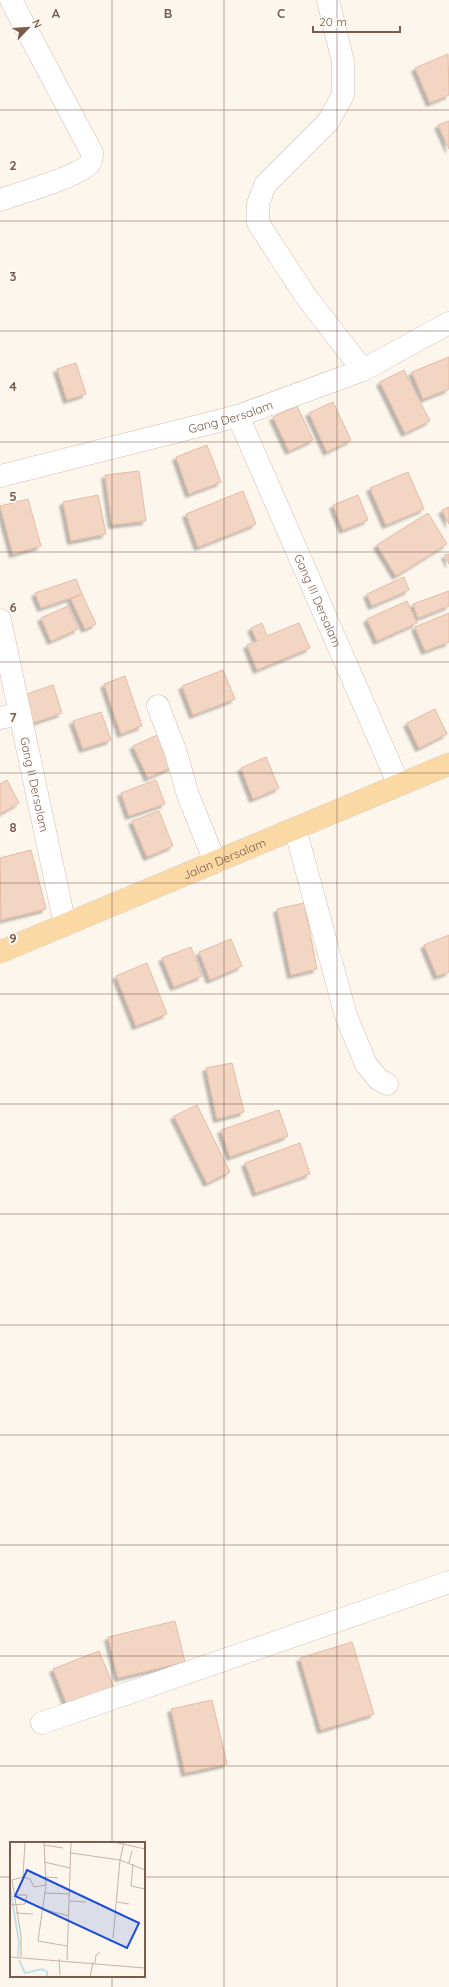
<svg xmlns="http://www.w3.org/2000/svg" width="449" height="1987" viewBox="0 0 449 1987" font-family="Quicksand,sans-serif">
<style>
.building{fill:#f3d5c3;stroke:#e6bba3;filter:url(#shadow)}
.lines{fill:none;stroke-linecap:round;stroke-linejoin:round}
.street-casing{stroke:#d1beb0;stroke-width:23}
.primary-casing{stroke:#dad1cd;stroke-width:23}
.street{stroke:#fff;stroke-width:22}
.primary{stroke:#fbd9a5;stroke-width:22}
.grid{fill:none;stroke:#7a5c4d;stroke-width:1;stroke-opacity:0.55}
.labels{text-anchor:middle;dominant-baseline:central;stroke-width:4;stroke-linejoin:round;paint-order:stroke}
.street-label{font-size:12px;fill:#7a5c4d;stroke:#fffaf3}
.inset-river{fill:none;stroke:#bfe3e8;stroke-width:2}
.inset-road{fill:none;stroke:#c5b3a7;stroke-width:1}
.view{fill:#1d4ed8;fill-opacity:0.15;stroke:#1d4ed8;stroke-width:2}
.inset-edge{fill:none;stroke:#7a5c4d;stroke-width:2}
.grid-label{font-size:13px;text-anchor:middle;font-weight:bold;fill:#7a5c4d;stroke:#fffaf3;stroke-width:4;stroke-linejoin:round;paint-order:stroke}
</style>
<defs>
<filter id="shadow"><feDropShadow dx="-3.5" dy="3.5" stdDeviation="1" flood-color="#0004"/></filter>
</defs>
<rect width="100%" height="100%" fill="#fdf6ec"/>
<g class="building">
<path d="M448,54L449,95L430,103L415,68Z"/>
<path d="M449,121V149L438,125Z"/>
<path d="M449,357V389L423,399L412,372Z"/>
<path d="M76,363L86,394L67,400L57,369Z"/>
<path d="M404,370L430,421L405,433L380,382Z"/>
<path d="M333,402L351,440L327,452L309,413Z"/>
<path d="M297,406L313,440L289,451L273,417Z"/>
<path d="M207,445L221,482L189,494L176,457Z"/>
<path d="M139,471L146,521L112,525L105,475Z"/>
<path d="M408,472L424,509L386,525L370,488Z"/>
<path d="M243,491L256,524L198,547L186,514Z"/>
<path d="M98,495L106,534L71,541L63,502Z"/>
<path d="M358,495L368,520L343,530L333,505Z"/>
<path d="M28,499L41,546L13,554L0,506Z"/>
<path d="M449,507V524L442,510Z"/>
<path d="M428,513L447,544L396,576L377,545Z"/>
<path d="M449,554V564L445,555Z"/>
<path d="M404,577L409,590L372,606L367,594Z"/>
<path d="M76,579L82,594L41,608L35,593Z"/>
<path d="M449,591V606L418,618L413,604Z"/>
<path d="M82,594L96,624L85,629L71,599Z"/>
<path d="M407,601L417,623L377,641L367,619Z"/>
<path d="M68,606L78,629L51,641L41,618Z"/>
<path d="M449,613V642L425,651L415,627Z"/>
<path d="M262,623L267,636L299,623L310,648L257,670L247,645L257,641L251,628Z"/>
<path d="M223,670L235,699L193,715L182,686Z"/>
<path d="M125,676L142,726L121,734L104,684Z"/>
<path d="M53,685L62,713L27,725L18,697Z"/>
<path d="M435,709L447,734L419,748L407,723Z"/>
<path d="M101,712L111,740L83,749L73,721Z"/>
<path d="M162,733L176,765L148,778L133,746Z"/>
<path d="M266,757L279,788L253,799L241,768Z"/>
<path d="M7,780L19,803L0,814V784Z"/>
<path d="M156,780L165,804L129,816L121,793Z"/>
<path d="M159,811L173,846L147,857L132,821Z"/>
<path d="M31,850L46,909L1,920L0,858Z"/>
<path d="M304,903L317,969L291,975L277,909Z"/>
<path d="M449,935V972L437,976L424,945Z"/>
<path d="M231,939L242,966L210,980L199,952Z"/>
<path d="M191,947L202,976L174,987L162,958Z"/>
<path d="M147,963L167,1014L136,1026L116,976Z"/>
<path d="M232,1063L244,1112L217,1119L206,1068Z"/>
<path d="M197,1105L230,1172L207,1183L174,1116Z"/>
<path d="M279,1110L288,1136L230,1157L221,1130Z"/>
<path d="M300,1143L310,1174L256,1193L245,1163Z"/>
<path d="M175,1621L185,1662L118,1678L108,1637Z"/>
<path d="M352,1642L374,1714L321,1730L300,1658Z"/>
<path d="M99,1651L116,1693L70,1712L53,1669Z"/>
<path d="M212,1700L227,1764L185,1773L171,1709Z"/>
</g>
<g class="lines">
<g class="street-casing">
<g id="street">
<path d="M328,0L343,62V95L328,122L265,185L258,204V223L307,298L363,370"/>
<path d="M0,200C17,194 81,176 90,163C92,160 92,157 92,153L11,0"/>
<path id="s1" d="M238,416L399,785"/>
<path id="s2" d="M0,476L238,416L363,370L449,323"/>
<path id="s3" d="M0,620L65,925"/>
<path d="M158,706L175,750L188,795L215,862"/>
<path d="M0,718L20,714"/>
<path d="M295,828L346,1016L366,1064L378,1079L387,1084"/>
<path d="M42,1723L449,1582"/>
</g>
</g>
<g class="primary-casing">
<g id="primary">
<path id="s4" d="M0,952L449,764"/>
</g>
</g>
<use href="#street" class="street"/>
<use href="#primary" class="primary"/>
</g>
<path class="grid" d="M112,0V1843M224,0V1987M337,0V1987M0,110H449M0,221H449M0,331H449M0,442H449M0,552H449M0,662H449M0,773H449M0,883H449M0,994H449M0,1104H449M0,1214H449M0,1325H449M0,1435H449M0,1545H449M0,1656H449M0,1766H449M0,1877H11M144,1877H449M112,1976V1987"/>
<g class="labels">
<g class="street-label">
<text stroke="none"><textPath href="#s2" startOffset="238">Gang Dersalam</textPath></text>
<text stroke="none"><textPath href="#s1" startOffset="201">Gang III Dersalam</textPath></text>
<text stroke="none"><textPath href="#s3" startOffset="168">Gang II Dersalam</textPath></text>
<text stroke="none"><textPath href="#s4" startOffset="243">Jalan Dersalam</textPath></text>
</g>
</g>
<g transform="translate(10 1842)">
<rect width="135" height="135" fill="#fdf6ec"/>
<path class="inset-river" d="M0,45L9,100L8,114M9,118L15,131L32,127L37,130V135"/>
<path class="inset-road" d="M34,0L36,43L28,99L57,104M104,0L135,7M34,3L53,6M61,11L110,18L135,28M34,20L60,26M119,21L122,9M123,22L121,44L135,47M13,35L15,0M35,35L48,36M35,51L59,52M60,59L76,60M107,60L119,62M0,63L15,62L17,53H5M32,67L59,74M6,71L23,72M103,96L110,18L114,0M0,115L135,126M11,115V94L2,38L13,35L20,37L24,45L36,43M49,117L50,133M57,118L61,0M85,121L86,113L90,110M80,135L83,120"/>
<path class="view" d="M17,28L129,81L117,106L5,54Z"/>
<rect width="135" height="135" class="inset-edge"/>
</g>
<g class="grid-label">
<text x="56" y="18">A</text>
<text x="168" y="18">B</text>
<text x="281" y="18">C</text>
<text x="13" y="170">2</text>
<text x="13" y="281">3</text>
<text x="13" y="391">4</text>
<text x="13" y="501">5</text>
<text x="13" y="612">6</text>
<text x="13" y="722">7</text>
<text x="13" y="832">8</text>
<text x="13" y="943">9</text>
</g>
<g transform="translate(28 28) rotate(65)" stroke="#fffaf3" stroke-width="3" paint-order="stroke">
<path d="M0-3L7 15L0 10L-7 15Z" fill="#7a5c4d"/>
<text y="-6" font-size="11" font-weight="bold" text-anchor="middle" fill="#7a5c4d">N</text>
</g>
<path d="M313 26v6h87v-6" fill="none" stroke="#7a5c4d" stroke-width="2"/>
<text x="319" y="26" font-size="12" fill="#7a5c4d" stroke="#fffaf3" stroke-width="3" paint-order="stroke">20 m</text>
</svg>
